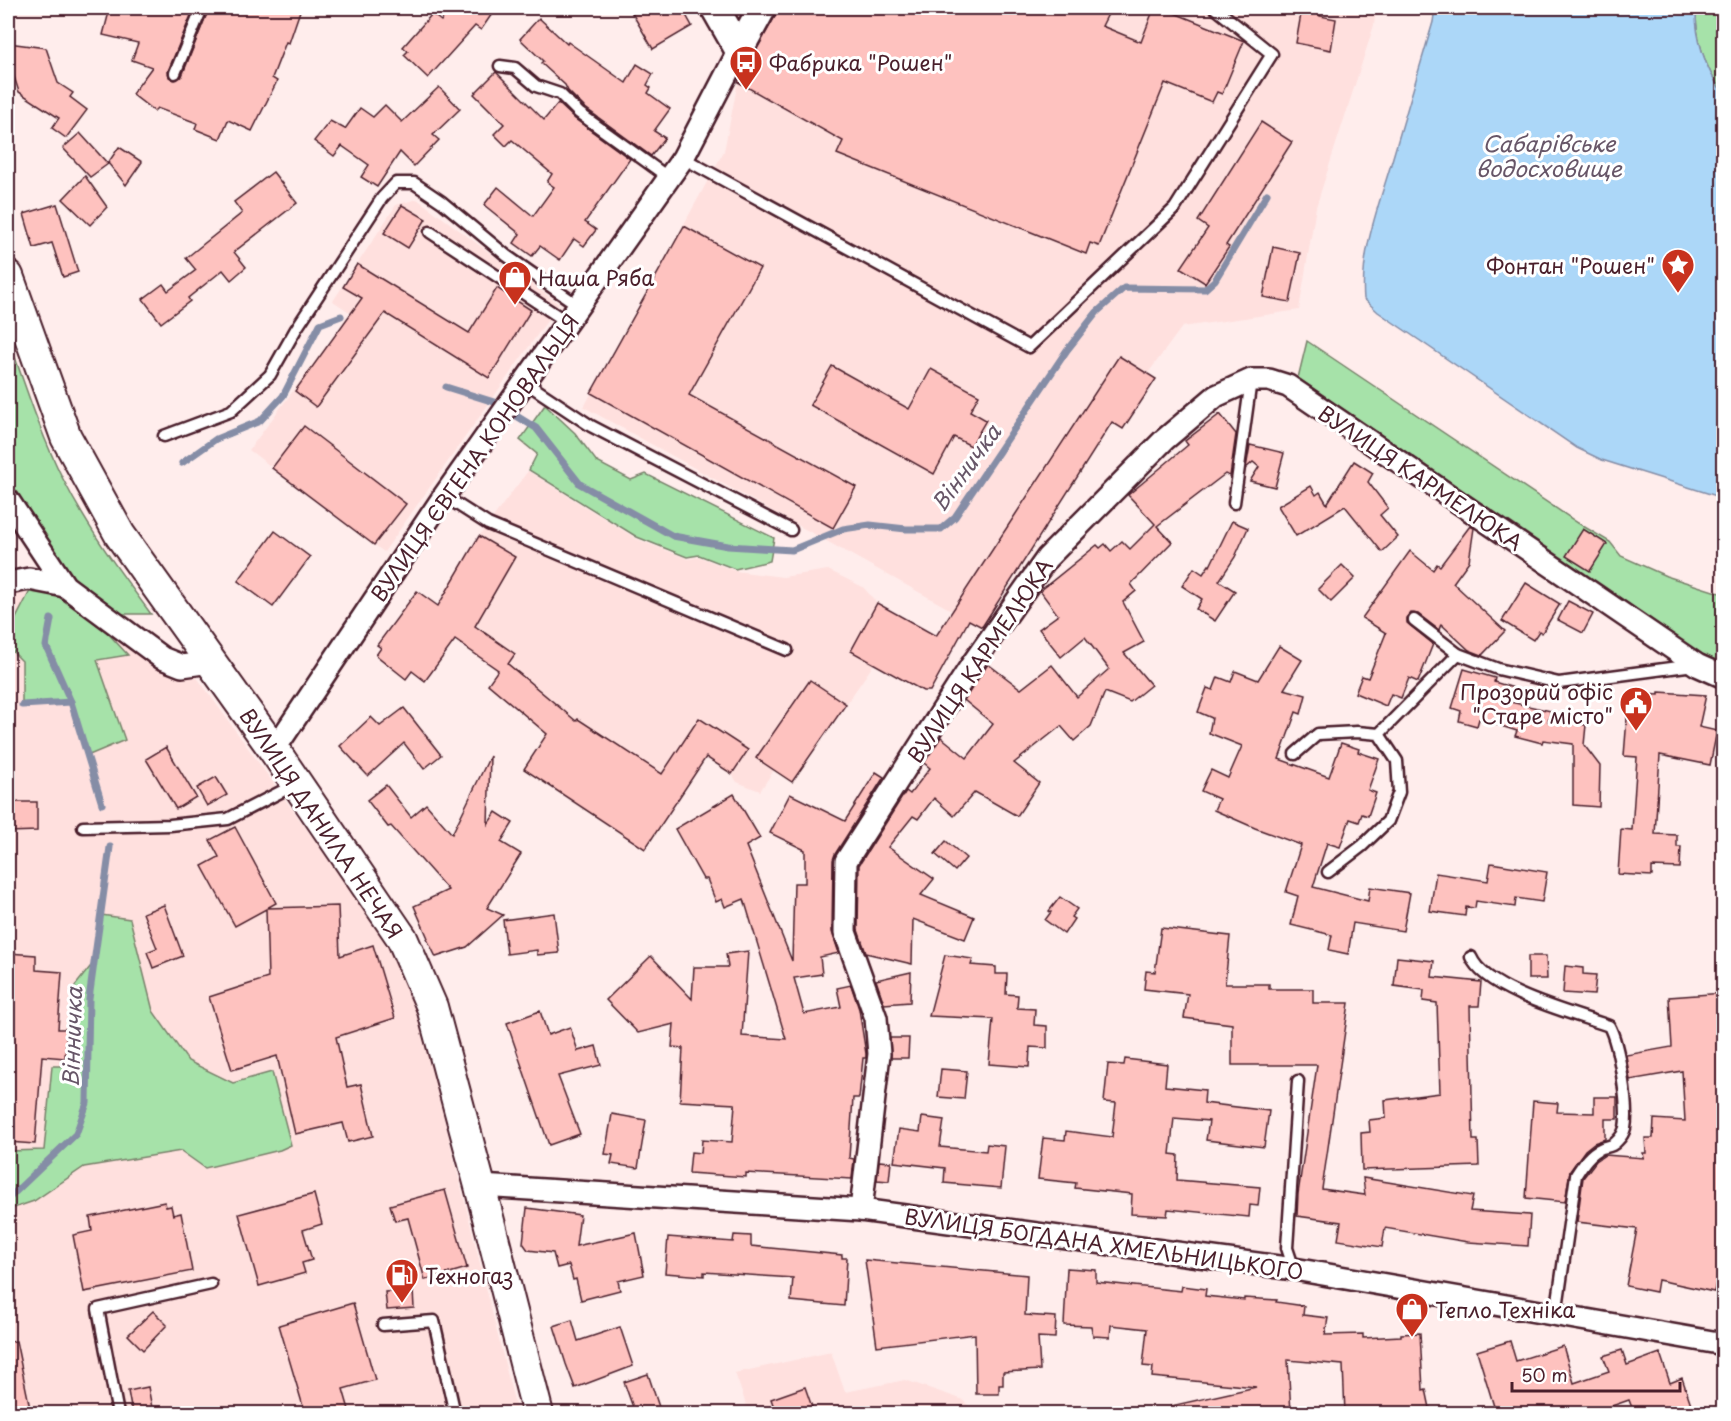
<svg xmlns="http://www.w3.org/2000/svg" width="1731" height="1421" viewBox="0 0 1731 1421" font-family="'Playpen Sans',sans-serif">
<style>
.built{fill:#ffe0de}
.green{fill:#a6e2a9;stroke:#78806a;stroke-width:1.5}
.water{fill:#acd7f8;stroke:#858da6;stroke-width:1.5}
.lines{fill:none;stroke-linecap:round;stroke-linejoin:round}
.stream{stroke:#858da6;stroke-width:7}
.building{fill:#fec2bf;stroke:#4a1f2b;stroke-width:1.5}
.service-casing{stroke:#4a1f2b;stroke-width:15}
.minor-casing{stroke:#4a1f2b;stroke-width:26}
.tertiary-casing{stroke:#4a1f2b;stroke-width:32}
.secondary-casing{stroke:#4a1f2b;stroke-width:34}
.service{stroke:#fff;stroke-width:10}
.minor{stroke:#fff;stroke-width:21}
.tertiary{stroke:#fff;stroke-width:27}
.secondary{stroke:#fff;stroke-width:30}
.labels{text-anchor:middle;dominant-baseline:central;stroke-width:6;stroke-linejoin:round;paint-order:stroke}
.poi-label{font-size:21px;fill:#4a1f2b;stroke:#fff;text-anchor:start}
.street-label{font-size:21px;fill:#4a1f2b;stroke:#fff}
.water-label{font-size:22px;font-style:italic;fill:#675668;stroke:#fff}
</style>
<rect width="100%" height="100%" fill="#ffedec"/>
<filter id="ink" filterUnits="userSpaceOnUse"><feTurbulence type="fractalNoise" baseFrequency=".0167" numOctaves="2"/><feDisplacementMap in="SourceGraphic" scale="12" xChannelSelector="R" yChannelSelector="G"/><feConvolveMatrix kernelMatrix="1 2 1 2 8 2 1 2 1" color-interpolation-filters="sRGB"/></filter>
<g filter="url(#ink)">
<g class="built">
<path d="M780,8H1376L1374,25L1316,207L1299,310L1182,327L1112,422L982,627L584,407L724,151L738,82Z"/>
<path d="M417,199L559,304L384,552L249,450L351,313L333,301L396,205Z"/>
<path d="M528,471L637,539L688,559L700,557L735,571L783,577L828,570L863,587L877,603L851,651L874,664L792,782L774,770L760,791L737,782L732,774L706,757L645,849L524,769L545,737V732L488,684L497,670L475,654L489,636L443,594L479,536Z"/>
<path d="M8,583L65,586L188,665L376,925L395,955L408,986L424,1037L517,1413L8,1414Z"/>
<path d="M831,1352L845,1392L905,1380L961,1399L977,1413H749L735,1373Z"/>
</g>
<g class="green">
<path d="M1696,8H1723V93C1705,69 1695,37 1696,8Z"/>
<path d="M8,337C25,385 40,433 63,479C87,527 119,571 151,614H117L76,581L65,586L8,500Z"/>
<path d="M1307,341L1578,523L1610,542L1621,556L1666,576L1723,594V667L1708,659L1602,585L1298,378Z"/>
<path d="M545,405L575,433L597,462L631,480L646,474L774,538L770,561L735,569L699,555L687,557L637,537L529,470L537,454L520,440Z"/>
<path d="M31,589C79,596 97,622 128,655L97,660L125,740L87,756L71,702L22,705V661L8,647V634Z"/>
<path d="M101,915L130,919L153,1011L188,1061L233,1083L272,1072L291,1145L280,1150L205,1168L181,1151L84,1167L34,1201L8,1210V1151L44,1150L52,1066H73L75,986L94,962Z"/>
</g>
<path class="water" d="M1435,8H1696C1695,37 1705,69 1723,93V498L1602,460L1577,448L1378,312L1364,299C1360,253 1378,208 1391,164C1405,117 1419,69 1433,22Z"/>
<g class="lines">
<g class="stream">
<path d="M446,387L494,402L536,428L580,484L673,536L728,546L792,550L843,529L870,525L906,529H941L955,517L1067,350L1097,312L1124,288L1205,289L1215,280L1267,194"/>
<path d="M182,463L216,439L260,421L283,396L320,324L341,316"/>
<path d="M51,619L46,646L71,702L102,804"/>
<path d="M22,705L71,702"/>
<path d="M8,1199L76,1134L87,1103L89,999L110,847"/>
</g>
</g>
<g class="building">
<path d="M110,8H194L168,71L169,77L175,80L182,76L209,8H301L289,43L286,42L272,78L277,81L252,131L228,120L220,139L195,129L197,123L157,108L154,111L132,94L152,67L132,60L138,43L103,35Z"/>
<path d="M447,8H496L481,30L475,26L428,78L404,55L408,51L403,47L432,14L441,21L449,9Z"/>
<path d="M629,8H682L692,26L653,49Z"/>
<path d="M780,8H1111L1102,26L1141,42L1154,8H1162L1244,41L1222,94L1217,92L1212,102L1165,83L1099,246L1090,243L1086,254L837,154L843,141L738,82Z"/>
<path d="M1302,8H1321L1320,16L1336,19L1331,50L1296,43Z"/>
<path d="M539,18L567,44L568,42L626,83L637,64L653,74L647,85L651,88L648,93L670,109L654,131L665,138L651,156L584,107L568,91L565,85L541,63L543,61L520,39Z"/>
<path d="M8,43L46,48L58,83L73,93L70,97L87,110L66,138L52,128L59,118L19,92L8,58Z"/>
<path d="M496,72L544,120L558,103L575,119L630,159L585,222L596,230L584,246L574,239L560,260L540,246L532,256L514,243L520,234L484,205L498,187L533,216L554,187L547,182L552,174L512,140L506,146L494,134L504,124L474,94Z"/>
<path d="M439,87L460,109L433,135L439,140L414,166L400,152L377,187L361,177L369,165L342,146L334,156L314,141L330,121L345,129L360,108L373,117L385,105L402,122Z"/>
<path d="M1261,122L1292,142L1226,245L1229,247L1205,283L1181,268L1208,228L1198,221Z"/>
<path d="M80,133L108,164L90,177L63,148Z"/>
<path d="M119,147L142,162L126,185L108,163Z"/>
<path d="M273,172L297,203L234,252L246,267L231,280L223,270L188,298L190,301L161,323L143,299L163,284L168,291L196,270L186,258L242,213L234,202Z"/>
<path d="M85,176L107,207L90,225L63,199Z"/>
<path d="M57,204L78,272L63,277L52,243L34,248L24,214Z"/>
<path d="M402,205L426,219L408,248L384,233Z"/>
<path d="M684,226L760,268L689,395L856,487L833,528L591,393Z"/>
<path d="M1273,247L1300,253L1290,302L1263,297Z"/>
<path d="M357,264L469,333L497,288L531,310L489,378L385,313L316,407L295,391L362,298L343,287Z"/>
<path d="M1119,356L1156,379L1123,429L1112,422L982,627L969,620L930,691H923L851,651L877,603L936,636Z"/>
<path d="M832,366L909,409L931,369L979,395L970,411L986,420L971,446L954,437L934,474L810,405Z"/>
<path d="M1220,414L1236,434L1230,476L1225,474L1157,526L1172,542L1131,584L1136,591L1123,602L1144,642L1124,653L1151,685L1130,702L1105,692L1091,726L1074,741L1061,726L1014,763L1039,783L1017,816L975,792L954,816L934,798L918,819L913,816L888,847L934,879L921,895L974,917L965,939L913,919L912,964L866,953L858,930L859,865L906,791L910,794L930,768L924,763L941,737L967,758L993,724L964,700L988,664L1021,689L1052,665L1077,697L1109,669L1085,637L1061,657L1039,629L1058,615L1040,591L1097,545L1100,548L1105,544L1111,551L1122,541L1130,549L1155,524L1128,495L1188,445L1185,441Z"/>
<path d="M304,426L406,504L374,545L272,468Z"/>
<path d="M1250,445L1284,453L1275,487L1250,481L1259,467L1253,462L1246,468Z"/>
<path d="M1354,461L1373,473L1368,482L1388,508L1380,515L1398,537L1382,552L1345,506L1296,536L1278,506L1311,486L1316,495L1320,492L1327,504Z"/>
<path d="M1232,521L1248,528L1235,557L1219,581L1235,591L1215,621L1196,609L1202,599L1182,586L1194,568L1203,574L1209,565L1210,566Z"/>
<path d="M1470,526L1474,528L1469,561L1453,583L1505,631L1482,655L1469,650L1441,624L1439,630L1418,614L1411,613L1407,618V623L1433,644L1418,682L1409,678L1401,698L1391,694L1386,706L1355,693L1362,676L1368,678L1386,633L1362,618L1410,551L1433,570L1437,564L1440,566Z"/>
<path d="M1583,529L1607,544L1590,571L1566,556Z"/>
<path d="M275,531L310,557L273,607L238,581Z"/>
<path d="M479,536L515,557L475,626L515,654L508,664L576,721L578,719L662,774L699,718L748,750L732,774L706,757L645,849L524,769L547,734L488,684L498,670L455,640L425,681L412,671L406,679L376,655L381,648L377,645L417,591L438,606Z"/>
<path d="M1342,565L1355,578L1331,602L1318,589Z"/>
<path d="M1526,583L1560,604L1542,633L1539,631L1533,640L1502,621Z"/>
<path d="M1568,601L1593,614L1583,633L1558,620Z"/>
<path d="M1279,646L1302,660L1284,689L1306,695L1301,714L1296,712L1279,759L1329,777L1341,743L1359,749L1358,752L1379,759L1368,790L1376,793L1368,816L1362,814L1359,822L1350,819L1340,847L1327,843L1313,887L1368,901L1370,887L1410,893L1403,931L1353,923L1348,954L1329,950L1332,935L1291,925L1298,896L1286,892L1301,845L1255,828L1214,810L1219,799L1201,791L1211,770L1228,778L1242,746L1209,733L1212,718L1198,712L1207,688L1213,690L1218,677L1231,682L1235,671L1258,680Z"/>
<path d="M1464,669L1495,678L1494,682L1514,688L1510,702L1551,711L1548,721L1586,725L1584,745L1600,766L1599,807L1573,805V744L1543,740L1542,743L1515,736L1517,731L1479,719L1477,726L1459,721L1461,711L1452,708Z"/>
<path d="M810,680L846,704L792,782L756,758Z"/>
<path d="M1659,692L1706,695L1699,727L1717,731L1710,765L1660,755L1655,834L1677,835V847H1681L1680,868L1652,867V876L1618,874L1621,829L1632,830L1637,757L1624,756L1629,693L1659,695Z"/>
<path d="M404,708L441,755L424,769L404,743L368,776L340,746L371,717L380,726Z"/>
<path d="M166,747L196,797L176,809L146,759Z"/>
<path d="M490,756L488,824L496,812L513,823L501,842L521,854L487,908L503,915L467,947L436,957L427,939L428,938L414,906L448,890L391,826L388,827L367,800L386,785L411,817L426,804L452,834Z"/>
<path d="M876,772L884,777L835,854L833,860L832,932L839,953L820,957L822,974L794,978L804,1014L841,1007L837,988L851,985L859,1009L866,1054V1058H863L859,1098H853L849,1158L854,1159L852,1179L746,1173V1177L689,1173L691,1152L701,1153L702,1140L732,1142L735,1104L680,1101L683,1048L672,1047L674,1024L638,1033L606,1000L651,956L692,999L694,967H728L726,954L748,951L742,1036L786,1039L744,899L725,907L722,899L716,902L707,879H703L675,829L734,794L760,838L746,846L792,961L794,883H805V850L770,833L790,794L845,821Z"/>
<path d="M216,777L227,795L207,806L197,788Z"/>
<path d="M8,802H37V831L8,832Z"/>
<path d="M235,827L276,903L267,908L338,906L340,956L373,945L395,1018L336,1037L347,1087L361,1084L373,1136L348,1142L343,1123L295,1134L277,1056L232,1070L209,997L268,978L266,909L235,926L202,866L219,857L210,840Z"/>
<path d="M946,841L966,858L955,871L935,854Z"/>
<path d="M1491,863L1547,872L1542,902L1516,898L1515,907L1476,901L1475,908L1466,907L1465,916L1430,911L1436,873L1488,881Z"/>
<path d="M1060,897L1077,909L1071,917L1074,919L1064,934L1045,920L1051,912L1049,911Z"/>
<path d="M164,905L183,956L153,968L147,952L157,948L143,913Z"/>
<path d="M554,913L559,953L537,955V950L507,954L503,920Z"/>
<path d="M1161,928L1230,936L1225,984H1269V989H1313V1003H1349L1322,1189L1365,1195L1363,1178L1473,1196L1470,1211L1530,1215L1528,1246L1468,1242L1385,1228L1382,1247L1338,1240L1341,1222L1297,1216L1298,1194L1317,1065H1232V1024L1184,1018L1188,994L1144,989L1146,971L1155,972Z"/>
<path d="M8,953L36,955V970L62,972L58,1029H67L65,1058L42,1056L35,1144L8,1142Z"/>
<path d="M945,955L973,959L971,965L996,967V974H1007L1006,994L1018,995L1017,1008L1035,1009L1034,1025L1047,1026V1048L1030,1047L1029,1067L989,1064L993,1019L929,1016Z"/>
<path d="M1528,956H1546L1547,979H1528Z"/>
<path d="M1397,957L1434,961L1432,977L1481,982L1479,1006H1470L1473,1140H1478L1479,1166L1362,1170L1361,1133L1370,1132L1369,1120L1386,1118L1385,1100L1440,1093L1437,1003L1423,1001L1424,990L1394,986Z"/>
<path d="M1565,966L1583,968V974L1596,975L1594,995L1563,993Z"/>
<path d="M911,972L910,1002L884,1004L876,980Z"/>
<path d="M1724,993L1722,1253L1714,1292L1658,1280L1656,1292L1626,1286L1637,1229L1577,1222L1583,1178L1596,1161L1605,1155L1644,1158L1643,1153H1646L1645,1138H1653L1654,1119L1685,1121L1682,1071L1630,1080L1626,1055L1672,1047L1669,997Z"/>
<path d="M540,1011L548,1035L570,1027L578,1051L596,1046L601,1065L558,1076L580,1134L549,1145L507,1023Z"/>
<path d="M890,1038H909L908,1058H891Z"/>
<path d="M1125,1059L1167,1064L1165,1086L1205,1090L1204,1103L1269,1111L1264,1147L1206,1140L1209,1121L1174,1118L1170,1154L1178,1155L1177,1180L1260,1187L1258,1206L1250,1205L1249,1217L1168,1209L1167,1216L1131,1214L1132,1194L1075,1188L1076,1183L1038,1179L1043,1138L1065,1140L1066,1131L1112,1137L1116,1103L1104,1102L1108,1064L1124,1065Z"/>
<path d="M941,1069L967,1071L964,1099L938,1097Z"/>
<path d="M1594,1097H1617V1119H1605V1139L1594,1143L1585,1150L1570,1171L1565,1202L1526,1198L1533,1101L1558,1103L1557,1112L1594,1113Z"/>
<path d="M612,1114L646,1120L638,1168L611,1164L613,1155L605,1154Z"/>
<path d="M922,1117L944,1120L940,1147L986,1151L987,1144L1005,1146L1001,1188L944,1183L945,1168L894,1162L899,1129L920,1132Z"/>
<path d="M879,1161L891,1162L889,1181L877,1180Z"/>
<path d="M445,1190L467,1268L425,1280L408,1218L395,1221L390,1205Z"/>
<path d="M314,1194L322,1224L303,1230L312,1260L302,1263L305,1273L259,1286L239,1214Z"/>
<path d="M165,1202L166,1207L171,1206L173,1215L181,1213L192,1271L84,1292L73,1235L92,1231L90,1217Z"/>
<path d="M527,1208L580,1215L576,1246L636,1233L644,1275L618,1281L620,1290L581,1300L576,1279L573,1280L569,1265L557,1268L553,1253L528,1250L523,1243Z"/>
<path d="M734,1235L751,1236V1246L842,1255V1258H847L844,1306L791,1301L793,1278L704,1272V1276L665,1273L668,1237L733,1242Z"/>
<path d="M865,1260L1027,1275L1025,1315L1056,1317L1055,1338L1038,1337L1040,1370L1003,1372V1385H999V1394H976L975,1334L877,1346Z"/>
<path d="M1067,1268L1096,1270V1282L1181,1291L1182,1286L1206,1289L1205,1296L1244,1300V1298L1277,1300L1276,1302L1304,1306L1303,1315L1328,1318L1325,1335L1363,1334V1338L1401,1336V1334L1420,1333L1423,1390L1426,1389L1431,1413H1345L1343,1365L1288,1360L1291,1413H1172L1171,1406L1256,1387L1152,1377L1153,1367L1143,1366L1147,1329L1111,1325L1110,1337L1093,1336L1091,1326L1064,1325Z"/>
<path d="M413,1290L414,1308L387,1310L385,1292Z"/>
<path d="M353,1303L375,1380L343,1389L350,1413H305L279,1325Z"/>
<path d="M153,1311L167,1325L143,1350L128,1335Z"/>
<path d="M572,1320L578,1341L620,1327L633,1366L575,1388L566,1364L554,1326Z"/>
<path d="M16,1341L31,1413H8V1342Z"/>
<path d="M1510,1341L1516,1361L1563,1346L1574,1383L1609,1371L1603,1356L1622,1350L1627,1365L1660,1353L1670,1383L1682,1378L1693,1410L1683,1413H1634L1629,1400L1592,1413H1496L1477,1351Z"/>
<path d="M648,1374L661,1413H635L624,1382Z"/>
<path d="M148,1387L153,1413H132L128,1391Z"/>
<path d="M805,1387L812,1407L796,1413H776L771,1399Z"/>
</g>
<g class="lines">
<g class="service-casing">
<g id="service">
<path d="M500,66L515,68L536,86L560,94L579,113L669,178"/>
<path d="M175,73L202,8"/>
<path d="M683,158L1029,347L1175,208L1272,54L1215,8"/>
<path d="M430,232L567,322"/>
<path d="M525,382L591,426L791,530"/>
<path d="M164,436L231,411L270,375L296,329L382,198L396,183H414L442,202L507,256L579,306"/>
<path d="M444,496L488,524L787,650"/>
<path d="M1234,503L1251,380"/>
<path d="M1414,620L1458,654L1498,669L1559,683L1694,665"/>
<path d="M1379,734L1458,654"/>
<path d="M1295,754L1318,734L1357,732L1379,734L1397,761L1399,792L1388,821L1362,846L1328,872"/>
<path d="M83,827L170,825L228,819L294,785"/>
<path d="M1471,957C1485,991 1575,1014 1609,1026C1619,1044 1629,1108 1625,1128C1624,1132 1621,1137 1618,1140C1613,1146 1609,1146 1602,1148C1590,1153 1583,1164 1576,1175L1556,1315"/>
<path d="M1294,1269L1287,1248L1298,1081"/>
<path d="M383,1325L434,1321L455,1414"/>
<path d="M118,1414L98,1309L211,1284"/>
</g>
</g>
<g class="minor-casing">
<g id="minor">
<path d="M8,500L65,586L162,658L182,666L210,662"/>
<path d="M8,583L29,579L65,586"/>
<path d="M274,750L444,496L683,158L739,50"/>
<path d="M480,1186L861,1210L1294,1269L1724,1344"/>
<path d="M861,1210L879,1054L876,1018L845,932L846,861L973,663L1047,558L1164,440L1216,396L1251,380H1269L1288,386L1697,665L1724,677"/>
</g>
</g>
<g class="tertiary-casing">
<g id="tertiary">
<path d="M715,8L739,50"/>
<path d="M739,50L762,8"/>
</g>
</g>
<g class="secondary-casing">
<path id="secondary" d="M8,276L66,437L120,535L274,750L402,938L432,1007L480,1186L538,1414"/>
</g>
<use href="#service" class="service"/>
<use href="#minor" class="minor"/>
<use href="#tertiary" class="tertiary"/>
<use href="#secondary" class="secondary"/>
</g>
</g>
<defs>
<g id="bus-pin" transform="scale(1.725)"><path d="M0 17L-7.5 6A9.5 9.5 0 1 1 7.5 6Z" fill="#c8321e" stroke="#fff"/><path d="M-5-6H5V4H4V6H2V4H-2V6H-4V4H-5ZM-3.5-4V0h7V-4ZM-3.5 1.2v1.5H-2V1.2ZM2 1.2v1.5H3.5V1.2Z" fill="#fff"/></g>
<g id="sight-pin" transform="scale(1.725)"><path d="M0 17L-7.5 6A9.5 9.5 0 1 1 7.5 6Z" fill="#c8321e" stroke="#fff"/><path d="M0-6L1.8-2.2L6-1.7L2.9 1.2L3.7 5.4L0 3.3L-3.7 5.4L-2.9 1.2L-6-1.7L-1.8-2.2Z" fill="#fff"/></g>
<g id="shop-pin" transform="scale(1.725)"><path d="M0 17L-7.5 6A9.5 9.5 0 1 1 7.5 6Z" fill="#c8321e" stroke="#fff"/><path d="M-5-2.5h2.3a2.7 3.5 0 0 1 5.4 0H5L5.5 6h-11ZM-1.5-2.5h3a1.5 2.3 0 0 0-3 0Z" fill="#fff"/></g>
<g id="civic-pin" transform="scale(1.725)"><path d="M0 17L-7.5 6A9.5 9.5 0 1 1 7.5 6Z" fill="#c8321e" stroke="#fff"/><path d="M-.6-6.5H3V-4.5H.6V-3L4-1V1h2V6H-6V1h2V-1L-.6-3ZM-1.2 2.5V6h2.4V2.5Z" fill="#fff"/></g>
<g id="fuel-pin" transform="scale(1.725)"><path d="M0 17L-7.5 6A9.5 9.5 0 1 1 7.5 6Z" fill="#c8321e" stroke="#fff"/><path d="M-5.5-6h7V0h2V4h1.3V-2.5L3-4.5l.8-.8L6-3V5H2.5V1h-1V6h-7ZM-4.2-4.7v3.2H.2V-4.7Z" fill="#fff"/></g>
</defs>
<g fill-rule="evenodd">
<use href="#bus-pin" x="746" y="62"/>
<use href="#sight-pin" x="1678" y="265"/>
<use href="#shop-pin" x="515" y="277"/>
<use href="#civic-pin" x="1636" y="703"/>
<use href="#fuel-pin" x="402" y="1275"/>
<use href="#shop-pin" x="1412" y="1309"/>
</g>
<g class="labels">
<g class="poi-label">
<text x="769" y="62">Фабрика "Рошен"</text>
<text x="1655" y="265" text-anchor="end">Фонтан "Рошен"</text>
<text x="538" y="277">Наша Ряба</text>
<text x="1613" y="691" text-anchor="end">Прозорий офіс<tspan x="1613" dy="24">"Старе місто"</tspan></text>
<text x="425" y="1275">Техногаз</text>
<text x="1435" y="1309">Тепло Техніка</text>
</g>
<g class="street-label">
<text transform="translate(474 457) rotate(-55)">ВУЛИЦЯ ЄВГЕНА КОНОВАЛЬЦЯ</text>
<text transform="translate(1421 477) rotate(34)">ВУЛИЦЯ КАРМЕЛЮКА</text>
<text transform="translate(979 660) rotate(-56)">ВУЛИЦЯ КАРМЕЛЮКА</text>
<text transform="translate(322 823) rotate(56)">ВУЛИЦЯ ДАНИЛА НЕЧАЯ</text>
<text transform="translate(1104 1243) rotate(8)">ВУЛИЦЯ БОГДАНА ХМЕЛЬНИЦЬКОГО</text>
</g>
<g class="water-label">
<text x="1549" y="142">Сабарівське<tspan x="1549" dy="25">водосховище</tspan></text>
<text transform="translate(965 467) rotate(-54)">Вінничка</text>
<text transform="translate(71 1037) rotate(-88)">Вінничка</text>
</g>
</g>
<rect width="1731" height="1421" fill="none" stroke="#fff" stroke-width="30"/>
<rect x="15" y="15" width="1701" height="1391" fill="none" stroke="#4a1f2b" stroke-width="2" filter="url(#ink)"/>
<path d="M1512 1382v9h168v-9" fill="none" stroke="#4a1f2b" stroke-width="3"/>
<text x="1521" y="1382" font-size="18" fill="#4a1f2b" stroke="#ffffff" stroke-width="4.5" paint-order="stroke">50 m</text>
</svg>
